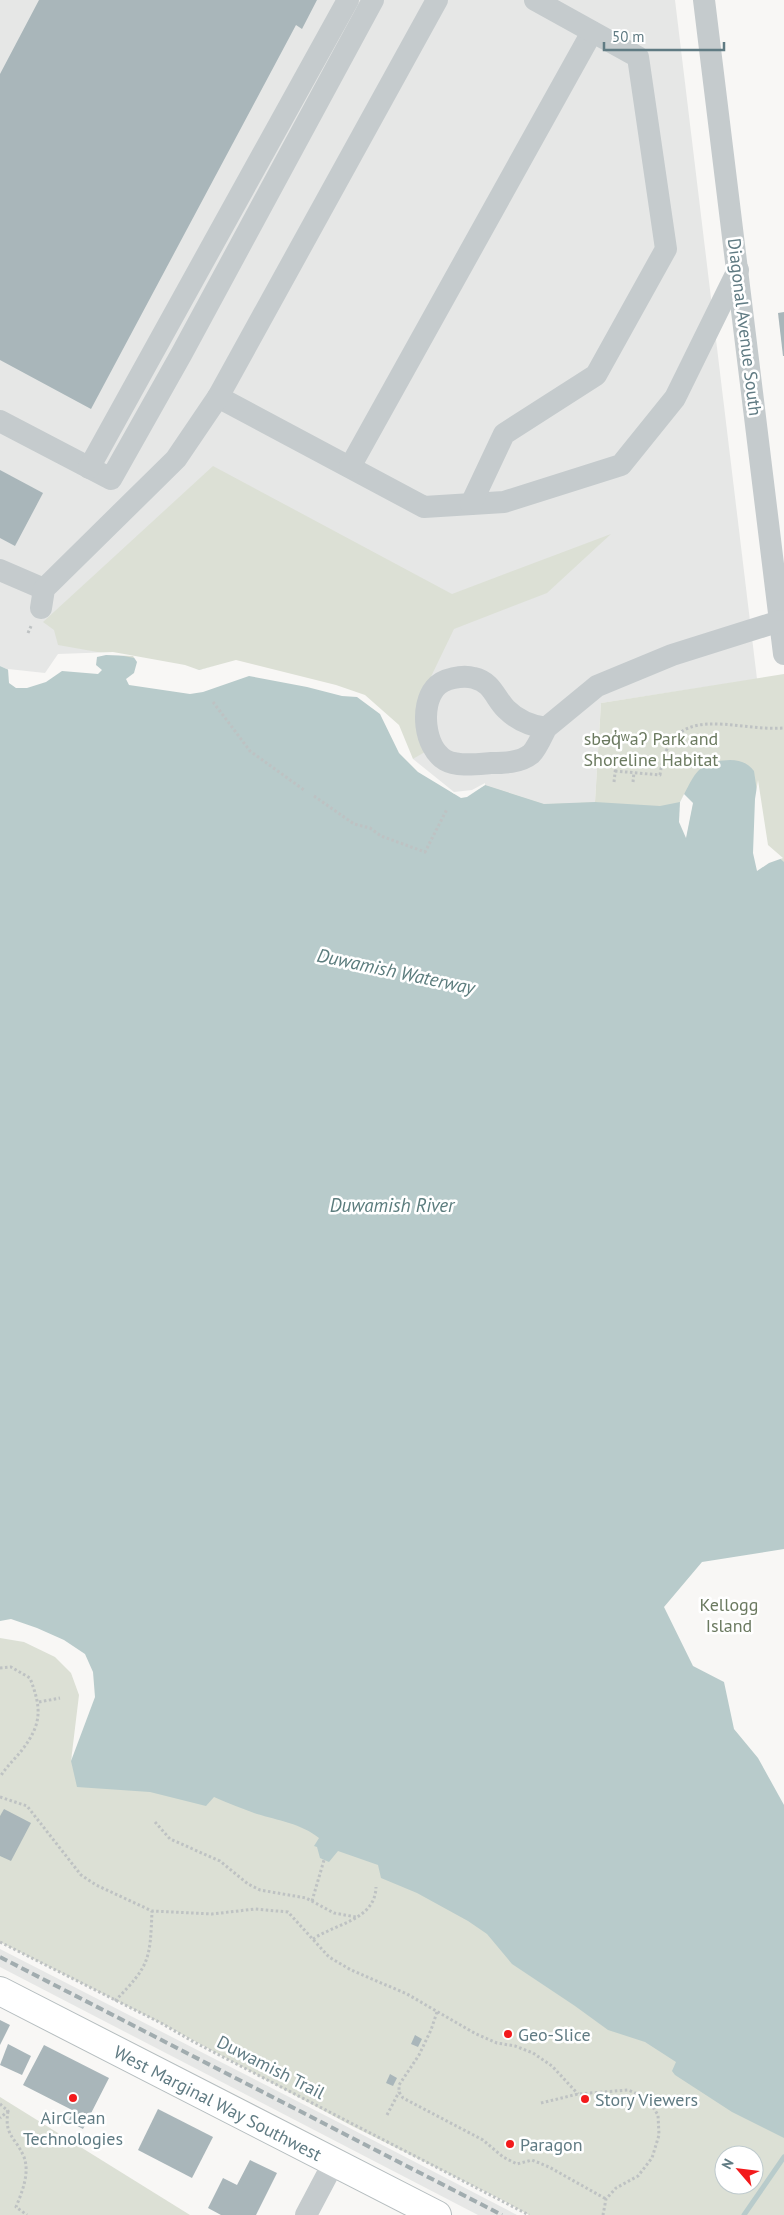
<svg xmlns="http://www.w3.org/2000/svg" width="784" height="2215" viewBox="0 0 784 2215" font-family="'PT Sans',sans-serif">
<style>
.built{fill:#e6e7e6}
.green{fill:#dce0d5;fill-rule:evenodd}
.water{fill:#b8cbcb}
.pier{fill:#f8f7f5}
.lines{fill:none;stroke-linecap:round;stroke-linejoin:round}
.stream{stroke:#b8cbcb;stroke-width:5}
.building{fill:#a9b6ba}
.major-casing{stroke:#b5bdbf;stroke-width:30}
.path{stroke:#bec2c3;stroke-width:3;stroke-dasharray:2.5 2.5;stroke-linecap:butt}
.minor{stroke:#c5cbcd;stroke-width:22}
.major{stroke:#fff;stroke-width:28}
.rail{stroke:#a1acaf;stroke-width:4;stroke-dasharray:8 4;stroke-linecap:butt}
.poi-dot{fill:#f31a1c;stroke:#fff;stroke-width:2}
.labels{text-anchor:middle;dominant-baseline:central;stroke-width:5;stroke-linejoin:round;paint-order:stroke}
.street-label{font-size:18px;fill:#607b83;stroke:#fff}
.park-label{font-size:18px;fill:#6b7a60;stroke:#fff}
.poi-label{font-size:18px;fill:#607b83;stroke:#fff;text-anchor:start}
.water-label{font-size:19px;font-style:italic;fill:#5b7c7d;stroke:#fff}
</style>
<rect width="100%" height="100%" fill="#f8f7f5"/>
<g class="built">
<path d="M0,0H675L757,679L601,703L595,802L544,804L485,785L473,792L454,794L47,675L11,671L0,666Z"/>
<path d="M0,1949L338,2122L517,2215H478L0,1967Z"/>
</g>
<g class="green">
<path d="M213,466L452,594L611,534L547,593L454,629L426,687L425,752L411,760L199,670L58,645L54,630L43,622Z"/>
<path d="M784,674V920L715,912L203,692L399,753L461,798L485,785L544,804L595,802L601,703Z"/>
<path d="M0,1636C25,1640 62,1648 74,1674C80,1688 84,1704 89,1718L784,2031V2215H529L502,2200L352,2126L161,2023L0,1942ZM724,2155H754V2185H724Z"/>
<path d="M0,2097L190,2215H0Z"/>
</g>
<path class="water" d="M113,654L199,670L234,662L364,698L397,727L411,760L454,794L473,792L485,785L544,804L595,802L660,806L680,802C695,775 696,761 730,760C740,760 748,763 754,771L765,846L784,862V1549L702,1562L664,1607L693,1666L724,1682L734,1729L758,1758L784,1805V2138L732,2112L675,2075L672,2071L676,2062L645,2042L608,2030L575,2006L512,1964L487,1934L468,1921L417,1893L381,1878L378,1865L338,1851L329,1862L320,1858L317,1847L314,1846L319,1838C302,1824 277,1820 257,1814C243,1809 228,1803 214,1797L206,1806L150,1792L77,1787L71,1761L82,1695L73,1672L57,1655L24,1640L0,1636V666L11,671L46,675L59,657Z"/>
<g class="pier">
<path d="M113,652L185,665L199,670L236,660L336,685L365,695L399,725L413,759L454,792L472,790L485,783V785L467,797L461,798L418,772L399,753L380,714L357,697L342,696L307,687L249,676L203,692L190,694L129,685L126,679L134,673L137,662L133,656L106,655L97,657L96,665L102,670L98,674L62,671L46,682L27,688H16L9,683L8,669L45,673L58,654Z"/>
<path d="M758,780L768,845L783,858L769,863L757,871L753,853L755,799Z"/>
<path d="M684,794L693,803L686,838L679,822L680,802Z"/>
<path d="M11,1619L37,1628L64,1640L85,1654L93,1672L95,1697L71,1761L79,1695L71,1673L55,1657L24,1642L0,1638V1621Z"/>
</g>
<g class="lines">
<path class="stream" d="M744,2215L784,2157"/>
</g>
<g class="building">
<path d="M39,0H317L302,29L296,25L91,409L0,360V74Z"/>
<path d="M784,312V356H783L778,313Z"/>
<path d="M0,470L43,493L15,546L0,538Z"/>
<path d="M4,1809L31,1823L11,1861L0,1856V1816Z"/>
<path d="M0,2020L10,2025L0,2045Z"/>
<path d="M415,2035L422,2039L418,2047L411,2044Z"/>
<path d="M8,2044L31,2056L22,2075L0,2065Z"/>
<path d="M44,2045L109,2078L83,2129L68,2121L74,2111L23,2085Z"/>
<path d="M390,2074L397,2078L393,2086L386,2083Z"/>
<path d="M158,2109L213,2137L192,2178L138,2150Z"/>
<path d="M250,2160L277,2173L256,2215H221L208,2208L223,2178L237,2185Z"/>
</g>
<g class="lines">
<g class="major-casing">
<g id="major">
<path id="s1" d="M0,1991L437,2215"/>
</g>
</g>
<g class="path">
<path d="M28,633L32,624"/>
<path d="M213,702L250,751L304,790"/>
<path d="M615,771L660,775C670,698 733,732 784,728"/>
<path d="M614,782L616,764"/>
<path d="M633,782L634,772"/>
<path d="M314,796L354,824L370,828L381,836L425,852L447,809"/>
<path d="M0,1668L11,1667L30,1678C41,1707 43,1723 22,1750C15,1759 6,1767 0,1777"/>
<path d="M39,1702L60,1698"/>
<path d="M0,1797L27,1806L81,1875L96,1885L152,1911L212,1914L255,1909L288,1912L329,1957L351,1970L407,1994L476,2034L497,2043L515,2046L533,2053L552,2066L578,2094"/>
<path d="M155,1822L170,1839L220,1861L248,1884L260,1890L306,1898L334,1913L356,1917"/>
<path d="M312,1901L324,1860"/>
<path d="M313,1939C337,1923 375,1920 376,1887"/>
<path d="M0,1942L161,2023L194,2042L529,2215"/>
<path d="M115,2001C150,1965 150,1960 152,1911"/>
<path d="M437,2012L431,2030L419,2055L399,2085V2092L403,2098L483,2140L503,2157L517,2164L532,2160L549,2167L606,2199"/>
<path d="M541,2103L578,2094L628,2090L647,2098L658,2115L659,2135L652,2158L638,2176L616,2188L606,2199L603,2215"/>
<path d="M0,2104L8,2111L0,2118"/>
<path d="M8,2111C4,2136 15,2136 24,2157C30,2173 22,2192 16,2207L27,2215"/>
<path d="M387,2115L399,2092"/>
</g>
<g class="minor">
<path d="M704,0L784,654"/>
<path d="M218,397L424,507L504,502L621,465L675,398L738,270"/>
<path d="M0,421L111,479L182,353L373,0"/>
<path d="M350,467L592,32"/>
<path d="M89,468L348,0"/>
<path d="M471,504L504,434L596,375L666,249L638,57L535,0"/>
<path d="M0,570L44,589"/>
<path d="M41,608L44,589L176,459L218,397L437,0"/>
<path d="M546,728C542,736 537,748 531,754C520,763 503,763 491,763C478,764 457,767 445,760C424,747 420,706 435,688C443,678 463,675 474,678C492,682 495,698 506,709C517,720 532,726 546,728L597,686L672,655L780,621"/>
<path d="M306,2215L334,2162"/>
</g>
<use href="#major" class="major"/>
<path class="rail" d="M0,1957L502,2215"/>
</g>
<g class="poi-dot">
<circle cx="508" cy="2034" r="5"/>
<circle cx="73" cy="2098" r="5"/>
<circle cx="585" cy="2099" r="5"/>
<circle cx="510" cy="2144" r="5"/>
</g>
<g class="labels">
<g class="street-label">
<text transform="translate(745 327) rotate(83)">Diagonal Avenue South</text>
<text transform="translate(271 2067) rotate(27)">Duwamish Trail</text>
<text stroke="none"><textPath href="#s1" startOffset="245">West Marginal Way Southwest</textPath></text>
</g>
<g class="park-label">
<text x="651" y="738">sbəq̓ʷaʔ Park and<tspan x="651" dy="21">Shoreline Habitat</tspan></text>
<text x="729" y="1604">Kellogg<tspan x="729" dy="21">Island</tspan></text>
</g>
<g class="poi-label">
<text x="518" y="2034">Geo-Slice</text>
<text x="595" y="2099">Story Viewers</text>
<text x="73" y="2117" text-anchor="middle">AirClean<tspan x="73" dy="21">Technologies</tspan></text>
<text x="520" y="2144">Paragon</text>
</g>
<g class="water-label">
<text transform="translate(396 971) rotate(12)">Duwamish Waterway</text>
<text x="392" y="1205">Duwamish River</text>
</g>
</g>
<g transform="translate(739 2170) rotate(298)"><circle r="24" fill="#ffffff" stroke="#bfcacd"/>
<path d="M0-4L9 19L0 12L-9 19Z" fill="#f31a1c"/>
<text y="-8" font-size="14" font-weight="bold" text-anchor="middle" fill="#607b83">N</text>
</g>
<path d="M604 42v8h120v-8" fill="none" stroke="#607b83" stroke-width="2.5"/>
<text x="612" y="42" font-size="15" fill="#607b83" stroke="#ffffff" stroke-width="4" paint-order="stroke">50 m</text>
</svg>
